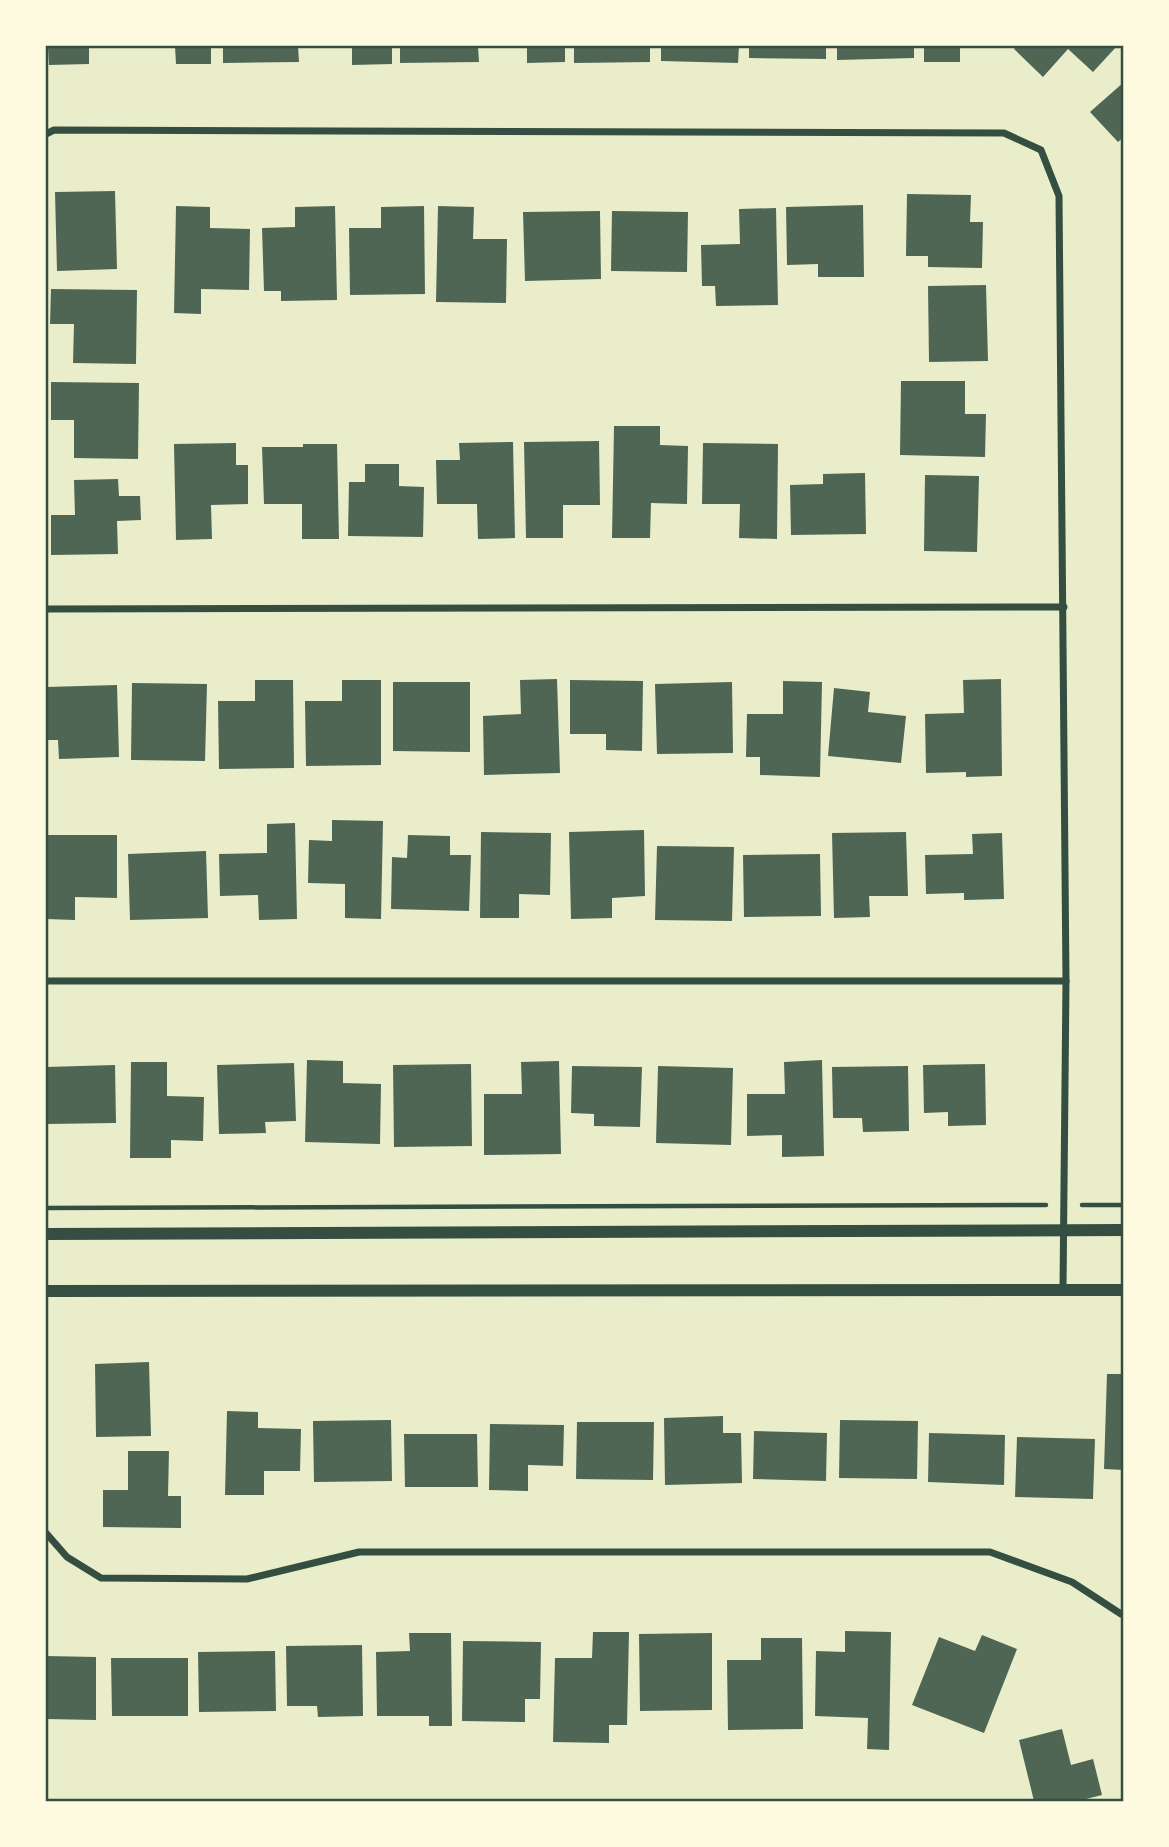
<svg xmlns="http://www.w3.org/2000/svg" width="1169" height="1847" viewBox="0 0 1169 1847" font-family="Lato,sans-serif">
<style>
.building{fill:#4f6655}
.lines{fill:none;stroke-linecap:round;stroke-linejoin:round}
.path{stroke:#344e41;stroke-width:4.5}
.minor{stroke:#344e41;stroke-width:7}
.tertiary{stroke:#344e41;stroke-width:12}
.neatline{fill:none;stroke:#344e41;stroke-width:2.5}
</style>
<rect width="100%" height="100%" fill="#e9edc9"/>
<g class="building">
<path d="M48,46H89V64L49,65Z"/>
<path d="M175,46H211V64H176Z"/>
<path d="M223,46H298L299,62L223,63Z"/>
<path d="M352,46H392V64L352,65Z"/>
<path d="M400,46H478L479,62L400,63Z"/>
<path d="M527,46H565V62L527,63Z"/>
<path d="M574,46H650V62L574,63Z"/>
<path d="M661,46H739L738,63L661,61Z"/>
<path d="M749,46H826V59L749,58Z"/>
<path d="M837,46H914V58L837,60Z"/>
<rect x="924" y="46" width="36" height="16"/>
<path d="M1017,46H1117L1093,72L1068,49L1043,77L1014,49Z"/>
<path d="M1124,82V137L1118,142L1090,112Z"/>
<path d="M115,191L117,269L57,271L55,192Z"/>
<path d="M907,194L971,195L970,222H983L982,268L928,267V256H906Z"/>
<path d="M863,205L864,277H818V264L787,265L786,207Z"/>
<path d="M176,206L210,207V228L250,229L249,290L201,289V314L174,313Z"/>
<path d="M335,206L337,300L281,301V291H264L262,228L295,227V207Z"/>
<path d="M424,206L425,294L350,295L349,228H381V207Z"/>
<path d="M438,206L474,207L473,239H507L506,303L436,302Z"/>
<path d="M776,208L778,305L716,306L715,286H702L701,245L740,244L739,209Z"/>
<path d="M600,211L601,279L525,281L523,212Z"/>
<path d="M612,211L688,212L687,272L611,271Z"/>
<path d="M986,285L988,361L929,362L928,286Z"/>
<path d="M51,289L137,290L136,364L73,363L74,324H50Z"/>
<path d="M901,381H965V414H986L985,457L900,455Z"/>
<path d="M51,382L139,383L138,459L74,458V420H51Z"/>
<path d="M614,426H660V445L688,446L687,504L651,503L650,538H612Z"/>
<path d="M599,441L600,505H563V538H526L524,442Z"/>
<path d="M513,442L515,538L478,539L477,504H437L436,460H460L459,443Z"/>
<path d="M236,443V465H248V504L211,505L212,539L176,540L174,444Z"/>
<path d="M703,443L778,444L777,539L739,538L740,504H702Z"/>
<path d="M303,444H337L339,539H302V504H264L262,447H303Z"/>
<path d="M365,464H399V486L424,487L423,537L348,536L349,482H365Z"/>
<path d="M865,473L866,534L791,535L790,485L823,484V474Z"/>
<path d="M925,475L979,476L977,552L924,551Z"/>
<path d="M118,479L119,496H140L141,520L117,521L118,554L51,555V515H75L74,480Z"/>
<path d="M557,679L560,773L484,775L483,716L521,714L520,680Z"/>
<path d="M1001,679L1002,776L966,777V772L926,773L925,714L964,713L963,680Z"/>
<path d="M255,680H293L294,768L219,769L218,701H255Z"/>
<path d="M342,680H381V765L306,766L305,701H342Z"/>
<path d="M570,680L643,681L642,751L606,750V734H570Z"/>
<path d="M783,681L822,682L820,777L760,775V757H746L747,714H783Z"/>
<path d="M393,682H470V752L393,751Z"/>
<path d="M732,682L733,753L657,754L655,684Z"/>
<path d="M132,683L207,684L205,761L131,760Z"/>
<path d="M117,685L119,757L59,759L58,740H46V687Z"/>
<path d="M834,688L870,692L868,712L906,716L901,763L828,756Z"/>
<path d="M332,820L383,821L381,919L345,918V884L308,883L309,840L332,841Z"/>
<path d="M295,823L297,919L259,920L258,895L220,896L219,854L267,853V824Z"/>
<path d="M644,830L645,896L612,898V918L571,919L569,832Z"/>
<path d="M481,832L551,833L550,895L519,894V918H480Z"/>
<path d="M906,832L908,896H869L870,917L834,918L832,833Z"/>
<path d="M1002,833L1004,899L964,900V893L926,894L925,855L973,854L972,834Z"/>
<path d="M46,835H117V898L75,897V920L46,919Z"/>
<path d="M408,835L450,836V855H471L469,911L391,909L392,857L407,858Z"/>
<path d="M657,846L734,847L732,921L655,920Z"/>
<path d="M206,851L208,918L130,920L128,854Z"/>
<path d="M820,854L821,916L744,917L743,855Z"/>
<path d="M307,1060L343,1061V1083L381,1084L380,1144L305,1142Z"/>
<path d="M822,1060L824,1156L782,1157V1135L747,1136V1094H785L784,1062Z"/>
<path d="M559,1061L561,1154L484,1155V1094H522L521,1062Z"/>
<path d="M131,1062H167V1096L204,1097L203,1141L171,1140V1158H130Z"/>
<path d="M294,1063L296,1121L265,1122L266,1133L219,1134L217,1065Z"/>
<path d="M471,1064L472,1146L394,1147L393,1065Z"/>
<path d="M985,1064L986,1125L948,1126V1112L924,1113L923,1065Z"/>
<path d="M115,1065L116,1123L46,1124V1067Z"/>
<path d="M572,1066L642,1067L640,1127L594,1126V1114L571,1113Z"/>
<path d="M658,1066L733,1068L731,1145L656,1143Z"/>
<path d="M908,1066L909,1131L863,1132L862,1118H833L832,1067Z"/>
<path d="M149,1362L151,1436L96,1437L95,1364Z"/>
<path d="M1107,1374H1124V1470L1104,1469Z"/>
<path d="M227,1411L258,1412V1428L301,1429L300,1471H264V1495H225Z"/>
<path d="M723,1416V1433H741L742,1483L665,1485L664,1418Z"/>
<path d="M391,1420L392,1481L314,1482L313,1421Z"/>
<path d="M840,1420L918,1421L917,1479L839,1478Z"/>
<path d="M577,1422H654L653,1480L576,1479Z"/>
<path d="M490,1424L564,1425L563,1466L528,1465V1491L489,1490Z"/>
<path d="M754,1431L827,1433L826,1481L753,1479Z"/>
<path d="M929,1433L1005,1435L1004,1485L928,1482Z"/>
<path d="M404,1434H477L478,1487H405Z"/>
<path d="M1017,1437L1095,1439L1093,1499L1015,1497Z"/>
<path d="M128,1451H169L168,1496H181V1528L103,1527V1490H128Z"/>
<path d="M845,1631L891,1632L889,1750L867,1749L868,1718L815,1716L816,1651L845,1652Z"/>
<path d="M593,1632H629L627,1725H609V1743L553,1742L555,1658H592Z"/>
<path d="M409,1633H451L452,1726H429V1716H377L376,1652L410,1651Z"/>
<path d="M712,1633V1710L640,1711L639,1634Z"/>
<path d="M982,1635L1017,1649L984,1733L912,1705L939,1637L975,1651Z"/>
<path d="M761,1638H802L803,1729L728,1730L727,1660H761Z"/>
<path d="M463,1641L541,1642L540,1699H525V1722L462,1721Z"/>
<path d="M362,1645L363,1716L318,1717L317,1706H287L286,1646Z"/>
<path d="M275,1651L276,1711L199,1712L198,1652Z"/>
<path d="M46,1656L96,1657V1720L46,1719Z"/>
<path d="M111,1658H188V1716H112Z"/>
<path d="M1062,1729L1071,1765L1093,1759L1102,1795L1078,1801H1034L1019,1740Z"/>
</g>
<g class="lines">
<g class="path">
<path d="M1082,1205H1124"/>
<path d="M46,1208L1046,1205"/>
</g>
<g class="minor">
<path d="M46,134L54,130L1004,133L1041,150L1059,196L1066,981L1063,1290"/>
<path d="M46,609L1064,607"/>
<path d="M46,981H1066"/>
<path d="M46,1533L67,1557L101,1578L247,1579L359,1552H990L1072,1582L1121,1614"/>
</g>
<g class="tertiary">
<path d="M46,1234L1124,1230"/>
<path d="M46,1291L1124,1290"/>
</g>
</g>
<rect width="1169" height="1847" fill="none" stroke="#fefae0" stroke-width="94"/>
<rect x="47" y="47" width="1075" height="1753" class="neatline"/>
</svg>
